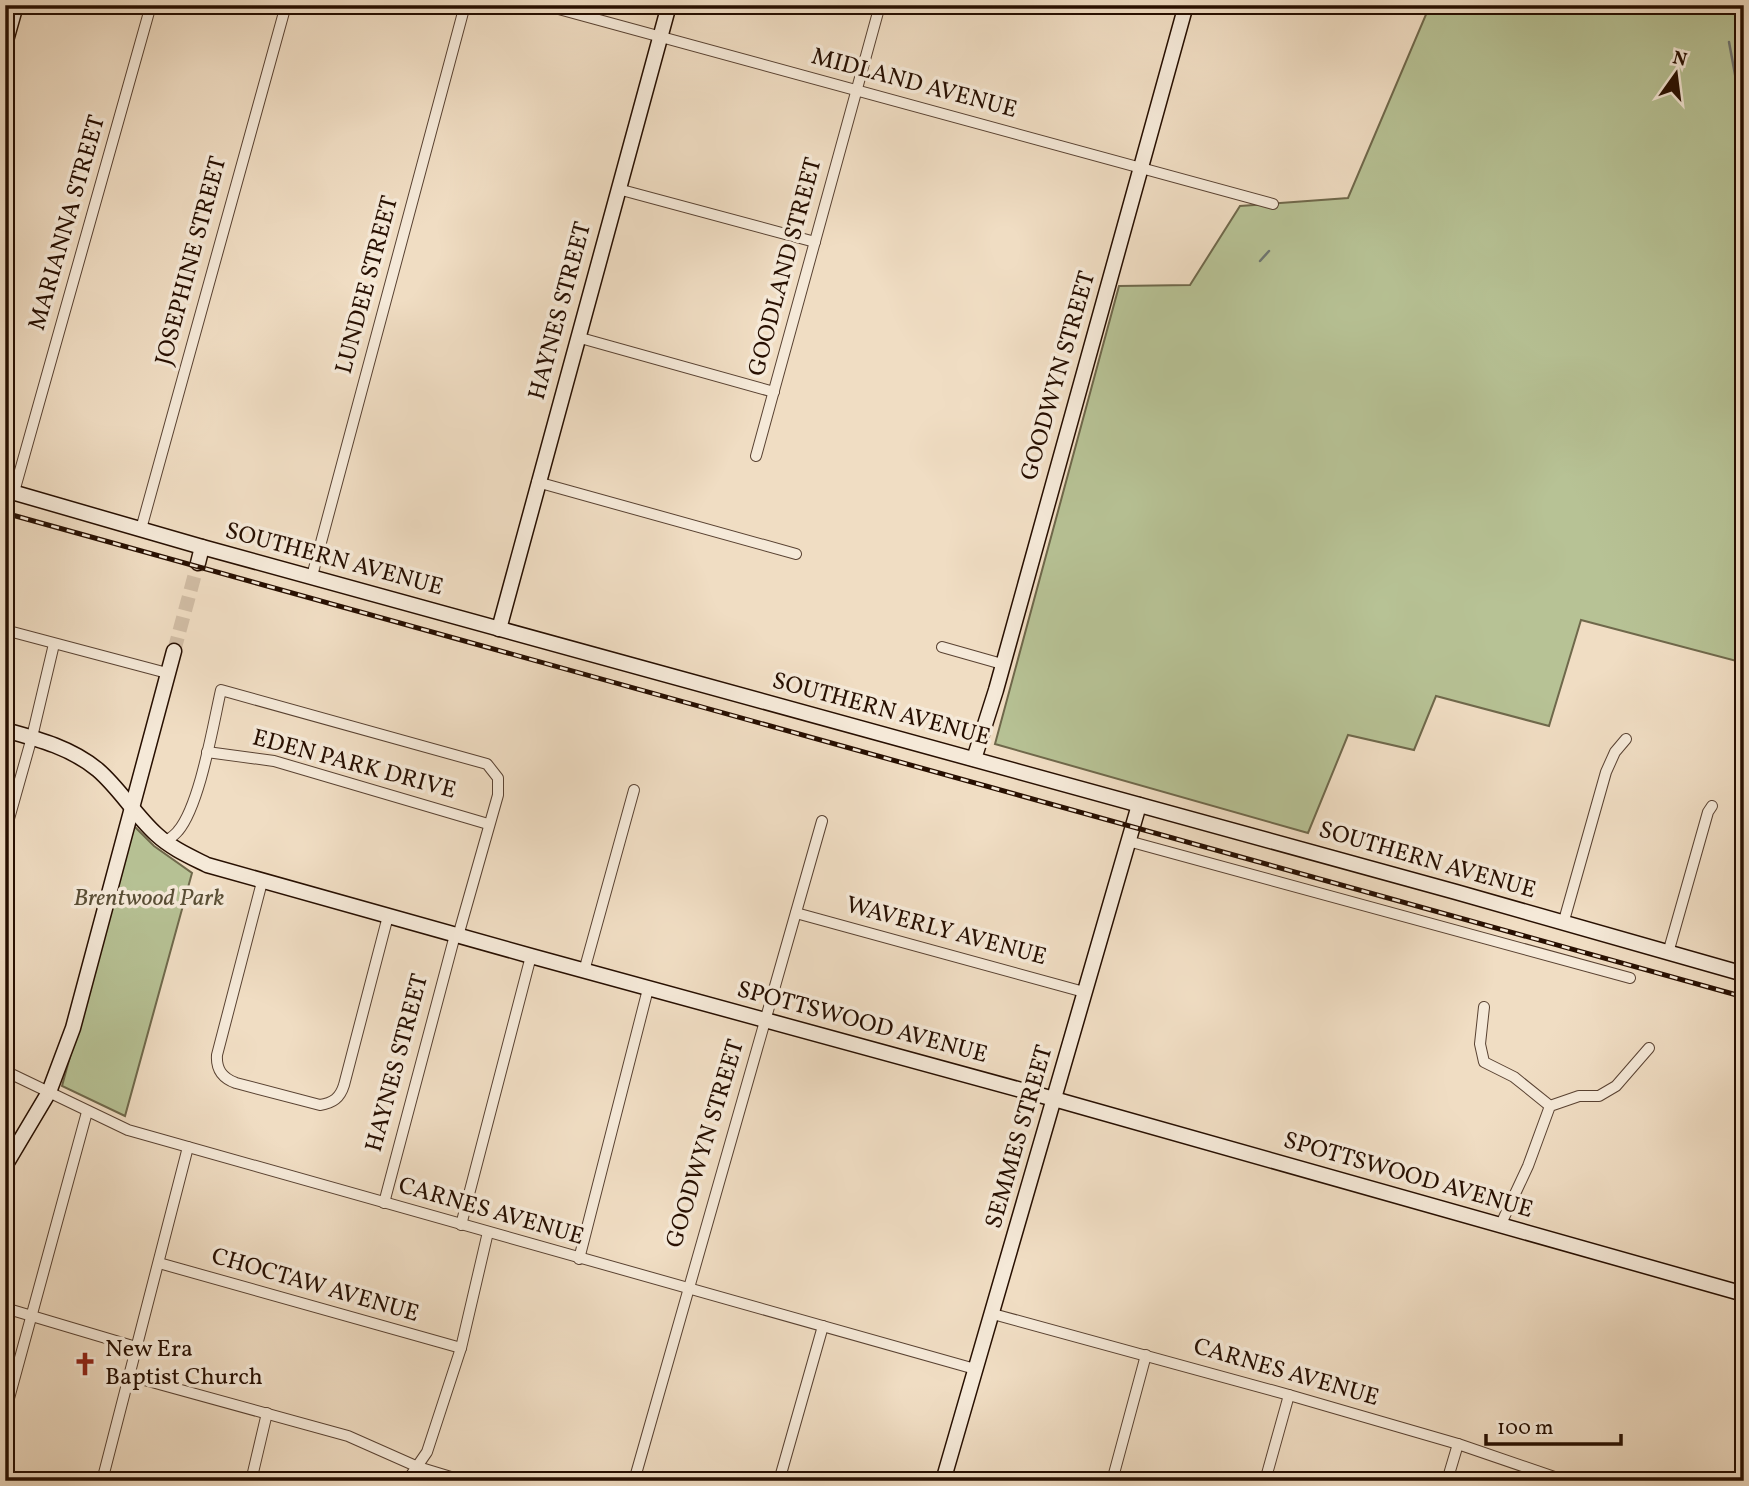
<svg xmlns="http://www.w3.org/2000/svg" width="1749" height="1486" viewBox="0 0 1749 1486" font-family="Vollkorn,serif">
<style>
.green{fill:#b7c295;stroke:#6f684b;stroke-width:2}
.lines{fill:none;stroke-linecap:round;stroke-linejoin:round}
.stream{stroke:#6e7672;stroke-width:2.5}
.secondary-tunnel{stroke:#d2bea6;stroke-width:14;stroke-dasharray:14 7;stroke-linecap:butt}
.street-casing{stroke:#594232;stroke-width:12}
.secondary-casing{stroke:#270f01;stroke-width:17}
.street{stroke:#f5e9d8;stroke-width:10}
.secondary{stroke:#f5e9d8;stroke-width:14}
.rail-casing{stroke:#270f01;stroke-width:5}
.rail{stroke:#f5e9d8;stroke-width:2.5;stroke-dasharray:8;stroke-linecap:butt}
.labels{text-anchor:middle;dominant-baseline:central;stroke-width:7;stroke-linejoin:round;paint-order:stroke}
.street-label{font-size:24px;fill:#270f01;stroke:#f5e9d8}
.park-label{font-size:24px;font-style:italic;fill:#594e35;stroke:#f5e9d8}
.poi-label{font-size:24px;fill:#270f01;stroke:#f5e9d8;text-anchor:start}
</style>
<rect width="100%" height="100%" fill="#f0ddc3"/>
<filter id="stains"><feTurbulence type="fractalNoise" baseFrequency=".00286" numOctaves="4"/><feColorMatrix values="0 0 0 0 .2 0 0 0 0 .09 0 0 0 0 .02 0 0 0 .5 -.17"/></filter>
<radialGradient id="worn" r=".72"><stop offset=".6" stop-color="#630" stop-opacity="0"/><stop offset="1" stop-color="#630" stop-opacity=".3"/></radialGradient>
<g class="green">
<path d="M1430,5H1744V663L1581,620L1549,726L1436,696L1414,750L1348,735L1308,833L995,744L1119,286L1190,285L1240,206L1348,198Z"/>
<path d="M133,825L154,846L192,873L125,1116L62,1086Z"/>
</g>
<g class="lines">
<g class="stream">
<path d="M1729,42L1744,123"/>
<path d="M1260,261L1269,251"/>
</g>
<path class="secondary-tunnel" d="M174,651L198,563"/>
<g class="street-casing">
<g id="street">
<path d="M544,5L1273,204"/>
<path d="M618,189L815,242"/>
<path d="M577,337L774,392"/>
<path d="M756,456L880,5"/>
<path d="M537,482L796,554"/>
<path d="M14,492L151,5"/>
<path d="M141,529L286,5"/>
<path d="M312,576L465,5"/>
<path d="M5,630L167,673"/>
<path d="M942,647L1002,664"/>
<path d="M207,752L274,761L488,824"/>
<path d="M5,833L32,737L54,644"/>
<path d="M1128,841L1630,978"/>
<path d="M166,842C170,838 175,835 178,831C200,805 213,725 221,690L487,764L498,778V795L458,936"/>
<path d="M262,882L217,1055C216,1069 222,1078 236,1083L320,1105C333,1103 340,1098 344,1085L388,916"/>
<path d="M796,913L1084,992"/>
<path d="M1563,924L1606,772L1615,752L1626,739"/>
<path d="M1668,953L1708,812L1712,806"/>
<path d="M584,971L634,790"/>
<path d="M1484,1007L1480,1044L1484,1062L1514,1077L1550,1106"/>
<path d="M5,1071L128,1130L975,1369"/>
<path d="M384,1203L455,935"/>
<path d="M461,1225L531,956"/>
<path d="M1500,1226L1528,1166L1550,1106L1579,1096H1599L1616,1086L1649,1048"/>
<path d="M579,1259L648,989"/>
<path d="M159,1263L461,1348"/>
<path d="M5,1308L136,1347"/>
<path d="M993,1314L1289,1395L1458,1444L1566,1481"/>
<path d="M130,1376L348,1436L418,1467L464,1481"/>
<path d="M5,1413L87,1112"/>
<path d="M102,1481L188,1147"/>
<path d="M251,1481L267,1413"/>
<path d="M407,1481L427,1452L461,1348L488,1232"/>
<path d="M634,1481C696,1260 761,1041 822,821"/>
<path d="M779,1481L823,1326"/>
<path d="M1112,1481L1146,1355"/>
<path d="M1265,1481L1289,1395"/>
<path d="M1447,1481L1458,1444"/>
</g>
</g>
<g class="secondary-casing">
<g id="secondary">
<path d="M5,44L16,5"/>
<path d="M5,490L202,547L1456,892L1744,974"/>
<path d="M198,563L202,547"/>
<path d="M499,629L669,5"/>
<path d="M5,730C38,739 72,748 98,770C120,789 135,815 156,834C171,848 189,856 207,865L531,956L1054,1099L1744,1294"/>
<path d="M974,759L996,690L1186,5"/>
<path d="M5,1166L49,1092L73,1028L174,651"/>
<path d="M943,1481L1139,805"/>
</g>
</g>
<use href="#street" class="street"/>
<use href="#secondary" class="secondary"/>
<g class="rail-casing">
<path id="rail" d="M5,513L1744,997"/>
</g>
<use href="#rail" class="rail"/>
</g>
<defs>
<g id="church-bare" transform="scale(1.89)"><path d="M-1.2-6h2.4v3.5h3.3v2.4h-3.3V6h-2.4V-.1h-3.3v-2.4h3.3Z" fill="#8f2418" stroke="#f5e9d8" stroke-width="2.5" paint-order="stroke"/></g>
</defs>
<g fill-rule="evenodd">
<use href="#church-bare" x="85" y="1364"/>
</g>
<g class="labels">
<g class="street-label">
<text transform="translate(914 84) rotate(15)">MIDLAND AVENUE</text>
<text transform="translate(68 223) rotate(-74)">MARIANNA STREET</text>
<text transform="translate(192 261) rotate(-75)">JOSEPHINE STREET</text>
<text transform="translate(786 267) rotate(-75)">GOODLAND STREET</text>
<text transform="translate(368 285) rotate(-75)">LUNDEE STREET</text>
<text transform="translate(561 311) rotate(-75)">HAYNES STREET</text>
<text transform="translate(1059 376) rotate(-74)">GOODWYN STREET</text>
<text transform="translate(334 560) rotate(15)">SOUTHERN AVENUE</text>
<text transform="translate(881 710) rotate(15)">SOUTHERN AVENUE</text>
<text transform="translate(354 765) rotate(15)">EDEN PARK DRIVE</text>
<text transform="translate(1427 861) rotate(16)">SOUTHERN AVENUE</text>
<text transform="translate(946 932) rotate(15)">WAVERLY AVENUE</text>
<text transform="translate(862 1023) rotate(15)">SPOTTSWOOD AVENUE</text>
<text transform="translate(398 1063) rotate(-75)">HAYNES STREET</text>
<text transform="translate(1020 1137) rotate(-74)">SEMMES STREET</text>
<text transform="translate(706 1144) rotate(-73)">GOODWYN STREET</text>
<text transform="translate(1408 1176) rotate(16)">SPOTTSWOOD AVENUE</text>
<text transform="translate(491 1212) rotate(16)">CARNES AVENUE</text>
<text transform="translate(315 1286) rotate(16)">CHOCTAW AVENUE</text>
<text transform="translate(1286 1373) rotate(16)">CARNES AVENUE</text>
</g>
<g class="park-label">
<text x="149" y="899">Brentwood Park</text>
</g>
<g class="poi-label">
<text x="105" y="1350">New Era<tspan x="105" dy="28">Baptist Church</tspan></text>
</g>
</g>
<rect width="1749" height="1486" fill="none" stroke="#f0ddc3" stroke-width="28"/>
<rect x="7" y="7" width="1735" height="1472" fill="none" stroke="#270f01" stroke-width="3.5"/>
<rect x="14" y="14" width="1721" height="1458" fill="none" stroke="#270f01" stroke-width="2"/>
<g transform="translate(1676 74) rotate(14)" stroke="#f5e9d8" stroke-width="5" paint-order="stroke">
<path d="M0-5L12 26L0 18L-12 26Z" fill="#270f01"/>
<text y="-10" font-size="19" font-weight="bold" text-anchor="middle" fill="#270f01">N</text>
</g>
<path d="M1486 1434v10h135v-10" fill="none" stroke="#270f01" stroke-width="3.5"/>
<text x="1497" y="1434" font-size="21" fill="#270f01" stroke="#f5e9d8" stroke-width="5" paint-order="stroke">100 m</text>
<rect width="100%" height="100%" filter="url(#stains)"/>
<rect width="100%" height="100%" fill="url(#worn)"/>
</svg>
